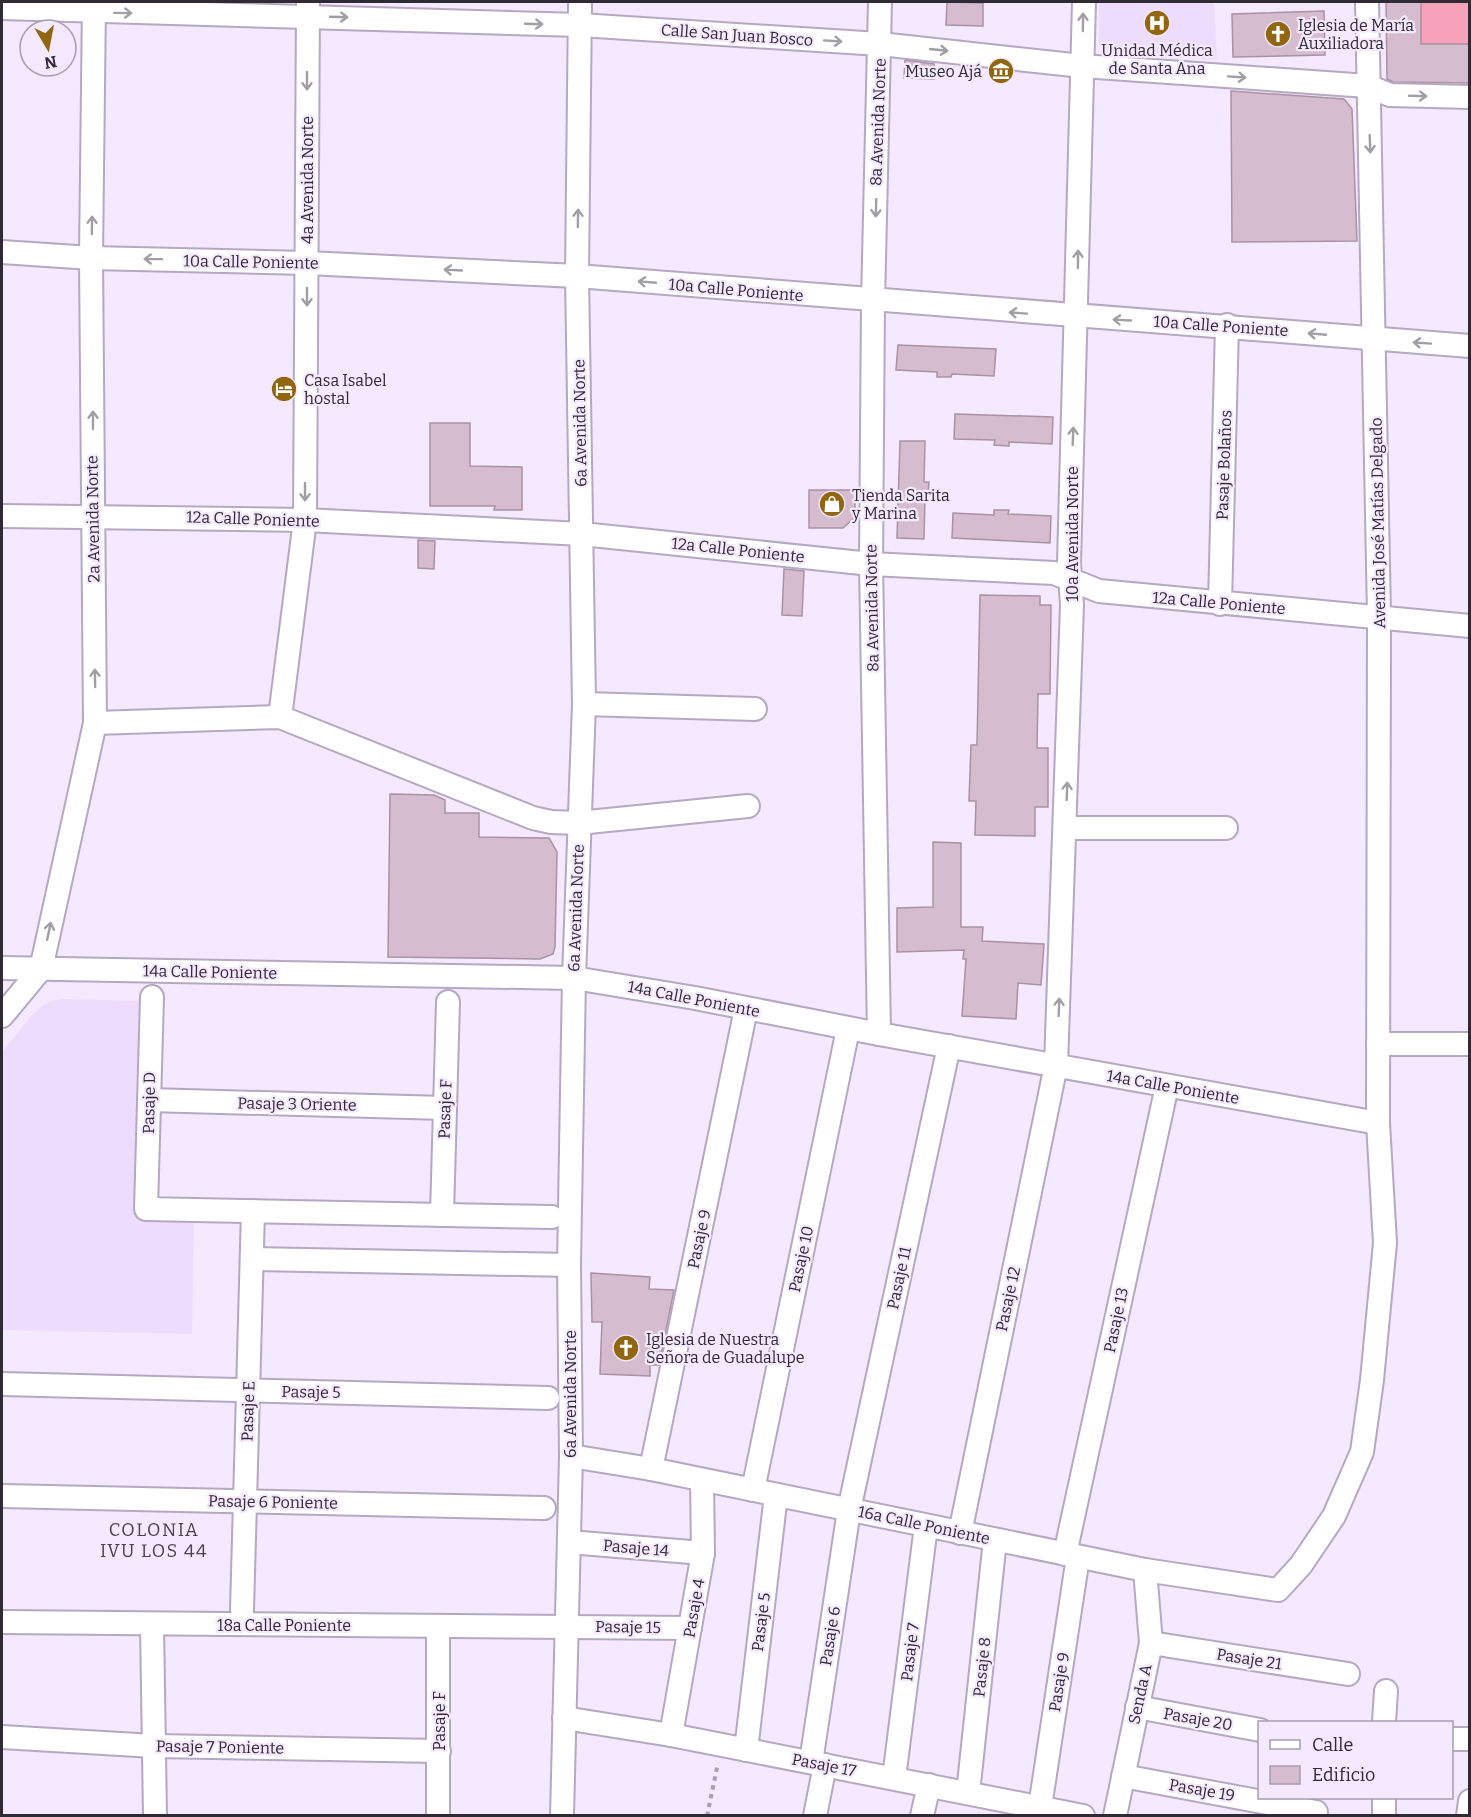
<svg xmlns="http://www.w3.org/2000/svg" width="1471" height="1817" viewBox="0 0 1471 1817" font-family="Bitter,serif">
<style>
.built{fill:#eedcfd}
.green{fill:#f5a2ba}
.building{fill:#d6bccf;stroke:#aa91a3;stroke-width:1.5}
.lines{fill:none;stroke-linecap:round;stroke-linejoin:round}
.minor-casing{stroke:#b5a8c1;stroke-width:26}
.path{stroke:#a9a0b0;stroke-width:4;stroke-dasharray:4.5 4.5;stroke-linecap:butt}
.minor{stroke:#fff;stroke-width:22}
.oneway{stroke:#a29fa4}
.labels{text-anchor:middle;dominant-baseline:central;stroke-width:4.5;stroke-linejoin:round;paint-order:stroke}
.poi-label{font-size:16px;fill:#302a34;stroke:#f4e9fe;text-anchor:start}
.street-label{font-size:16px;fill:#302a34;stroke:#f4e9fe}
.neighbourhood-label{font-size:18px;letter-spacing:1.5px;fill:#4c4055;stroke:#f4e9fe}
</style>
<rect width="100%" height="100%" fill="#f4e9fe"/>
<g class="built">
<path d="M1099,2H1214L1217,60L1103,52L1099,45Z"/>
<path d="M61,999L147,1001L142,1220L194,1221L192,1334L2,1330V1052L34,1013L48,1002Z"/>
</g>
<rect class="green" x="1421" y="2" width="48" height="42"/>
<g class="building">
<path d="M947,2L983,3V26L946,25Z"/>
<path d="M1386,2H1421V44H1470V83L1393,82L1387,79Z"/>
<path d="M1324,11L1325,55L1233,57L1232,14Z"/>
<path d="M905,60L934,64V79L904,78Z"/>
<path d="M1231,91L1344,99L1352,109L1357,241L1232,242Z"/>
<path d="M898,345L996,349L994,376L952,374L951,377H937V372L896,370Z"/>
<path d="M955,414L1053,417L1052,444L1009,442V446L994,445L995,440L954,439Z"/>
<path d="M430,423H470V466L522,467V510H494L495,506H430Z"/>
<path d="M900,441H925L924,482H929L928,496H925L924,539L897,538Z"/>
<path d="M809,490H855V517L843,528H809Z"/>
<path d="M994,510H1009L1008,514L1051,516L1050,543L952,538L953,513L994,515Z"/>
<path d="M418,540L435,541L434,569L418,568Z"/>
<path d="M784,569L804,571L802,616L782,615Z"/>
<path d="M980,595L1040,596V605H1051L1050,694H1038L1037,748H1048V807H1035V836L975,835L976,801H969L971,745H977Z"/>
<path d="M390,794L434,795L445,800V813H479V837L549,838L557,852L555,947L553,954L540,959L388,957Z"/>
<path d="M933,842L961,843V927H983L982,941L1044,944L1041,985L1018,983L1016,1019L962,1016L966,959H963L964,950L897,952V908L933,907Z"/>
<path d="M591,1273L650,1277L649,1289L674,1290L659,1365H650V1376L600,1374L602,1322H592Z"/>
</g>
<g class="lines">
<g class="minor-casing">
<g id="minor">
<path d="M2,8L580,25L880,44L1082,66L1368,86L1390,95L1470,97"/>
<path d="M2,252L91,258L307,263L577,276L1470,346"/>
<path d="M2,516L305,520L582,534L871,564L1054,573L1099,591L1470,626"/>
<path d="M1220,604L1227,325"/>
<path d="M584,704L755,709"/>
<path d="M280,717L305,520L308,3"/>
<path d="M95,723L280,717L533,818L551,822L578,823L748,806"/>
<path d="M1066,828H1226"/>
<path d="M2,968L574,978L695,998L879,1034L1378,1123"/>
<path d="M152,997L146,1209L552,1217"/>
<path d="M2,1016L41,969L95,723L91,258L94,2"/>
<path d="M879,1034L871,564L873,302L880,2"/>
<path d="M1378,1044H1470"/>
<path d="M149,1100L445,1108"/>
<path d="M442,1215L448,1002"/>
<path d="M252,1259L569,1265"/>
<path d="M2,1384L548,1398"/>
<path d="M571,1456L651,1469L1145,1570L1278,1590L1301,1565L1334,1516L1362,1452L1372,1380L1385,1243L1378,1123L1379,616L1367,2"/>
<path d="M651,1469L746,1009"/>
<path d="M753,1490L848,1029"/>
<path d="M2,1496L544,1508"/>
<path d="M960,1533L1056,1065L1072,605L1069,563L1084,2"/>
<path d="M569,1542L703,1553"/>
<path d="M1065,1554L1167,1086"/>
<path d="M242,1610L253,1211"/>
<path d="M2,1622L690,1628"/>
<path d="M152,1624L155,1816"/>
<path d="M1151,1643L1348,1674"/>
<path d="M1137,1707L1260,1730"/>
<path d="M564,1718L671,1735L1083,1816"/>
<path d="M1384,1722L1386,1691"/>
<path d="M671,1735L703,1553L702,1480"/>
<path d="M2,1737L154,1746L439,1751"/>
<path d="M1452,1739H1470"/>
<path d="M746,1750L776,1495"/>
<path d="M811,1762L849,1510L949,1046"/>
<path d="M1123,1776L1316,1812"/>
<path d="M894,1778L926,1526"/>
<path d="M968,1793L995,1540"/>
<path d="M1384,1798V1816"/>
<path d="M1040,1807L1078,1557"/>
<path d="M438,1816V1626"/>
<path d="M562,1816L571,1456L569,1265L574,978L584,704L577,276L580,2"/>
<path d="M815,1816L825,1765"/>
<path d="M922,1816L929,1785"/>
<path d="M1115,1816L1151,1643L1145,1570"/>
<path d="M1468,1816L1470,1801"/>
</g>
</g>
<path class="path" d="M707,1816L718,1763"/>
<use href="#minor" class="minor"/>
</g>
<defs><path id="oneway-shaft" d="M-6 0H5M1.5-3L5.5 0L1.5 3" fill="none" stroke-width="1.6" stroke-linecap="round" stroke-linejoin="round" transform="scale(1.5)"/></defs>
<g class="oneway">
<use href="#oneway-shaft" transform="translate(123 13) rotate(1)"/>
<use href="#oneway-shaft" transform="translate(339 17) rotate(2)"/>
<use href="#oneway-shaft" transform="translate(1083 22) rotate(-89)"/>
<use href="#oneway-shaft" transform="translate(534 24) rotate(2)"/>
<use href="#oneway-shaft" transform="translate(833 41) rotate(4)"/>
<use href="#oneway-shaft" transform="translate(939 50) rotate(6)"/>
<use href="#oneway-shaft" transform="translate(1237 77) rotate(4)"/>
<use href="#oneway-shaft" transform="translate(307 81) rotate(90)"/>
<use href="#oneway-shaft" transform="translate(1418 96) rotate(2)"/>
<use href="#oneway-shaft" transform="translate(1370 144) rotate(88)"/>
<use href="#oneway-shaft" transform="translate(876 208) rotate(92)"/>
<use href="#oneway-shaft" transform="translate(578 218) rotate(-89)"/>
<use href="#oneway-shaft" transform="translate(92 225) rotate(-89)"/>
<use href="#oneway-shaft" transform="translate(153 259) rotate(-179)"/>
<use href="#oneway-shaft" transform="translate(1078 259) rotate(-89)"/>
<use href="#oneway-shaft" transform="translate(453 270) rotate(-177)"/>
<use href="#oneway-shaft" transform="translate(647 282) rotate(-175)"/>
<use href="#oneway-shaft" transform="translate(307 297) rotate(90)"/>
<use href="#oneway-shaft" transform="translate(1018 313) rotate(-176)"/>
<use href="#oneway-shaft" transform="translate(1122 320) rotate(-177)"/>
<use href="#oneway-shaft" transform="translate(1317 334) rotate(-175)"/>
<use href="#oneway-shaft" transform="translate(1422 343) rotate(-176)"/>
<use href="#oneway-shaft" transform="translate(93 420) rotate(-90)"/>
<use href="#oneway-shaft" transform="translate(1073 436) rotate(-88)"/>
<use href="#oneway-shaft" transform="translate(305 492) rotate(90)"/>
<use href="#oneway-shaft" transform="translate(95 678) rotate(-91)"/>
<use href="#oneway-shaft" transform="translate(1067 791) rotate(-88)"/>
<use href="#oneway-shaft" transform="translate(49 931) rotate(-78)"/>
<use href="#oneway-shaft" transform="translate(1059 1007) rotate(-88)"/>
</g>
<defs>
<g id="hospital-disc" transform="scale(1.35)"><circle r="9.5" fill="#926610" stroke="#f4e9fe"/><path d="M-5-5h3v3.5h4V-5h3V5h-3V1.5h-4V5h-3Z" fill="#fff"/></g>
<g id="church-disc" transform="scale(1.35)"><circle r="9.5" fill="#926610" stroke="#f4e9fe"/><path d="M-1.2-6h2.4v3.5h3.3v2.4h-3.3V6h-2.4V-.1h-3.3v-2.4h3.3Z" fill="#fff"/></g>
<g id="museum-disc" transform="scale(1.35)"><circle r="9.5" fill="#926610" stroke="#f4e9fe"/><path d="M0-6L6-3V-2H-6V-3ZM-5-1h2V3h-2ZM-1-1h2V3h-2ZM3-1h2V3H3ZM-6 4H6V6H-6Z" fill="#fff"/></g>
<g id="hotel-disc" transform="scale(1.35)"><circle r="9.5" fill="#926610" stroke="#f4e9fe"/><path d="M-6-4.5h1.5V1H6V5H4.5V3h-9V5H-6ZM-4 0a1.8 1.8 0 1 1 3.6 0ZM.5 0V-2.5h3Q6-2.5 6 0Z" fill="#fff"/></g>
<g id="shop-disc" transform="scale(1.35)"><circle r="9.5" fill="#926610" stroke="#f4e9fe"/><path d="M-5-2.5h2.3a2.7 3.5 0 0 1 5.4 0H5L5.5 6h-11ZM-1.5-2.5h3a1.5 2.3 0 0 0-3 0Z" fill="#fff"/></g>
</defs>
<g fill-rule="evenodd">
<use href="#hospital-disc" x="1157" y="23"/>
<use href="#church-disc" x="1278" y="34"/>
<use href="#museum-disc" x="1001" y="71"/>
<use href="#hotel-disc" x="284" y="389"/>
<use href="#shop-disc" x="832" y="504"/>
<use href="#church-disc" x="626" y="1348"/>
</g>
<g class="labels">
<g class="poi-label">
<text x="1298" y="25">Iglesia de María<tspan x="1298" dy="18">Auxiliadora</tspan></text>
<text x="1157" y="50" text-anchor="middle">Unidad Médica<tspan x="1157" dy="18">de Santa Ana</tspan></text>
<text x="982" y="71" text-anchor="end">Museo Ajá</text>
<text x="304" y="380">Casa Isabel<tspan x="304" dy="18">hostal</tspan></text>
<text x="852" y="495">Tienda Sarita<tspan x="852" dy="18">y Marina</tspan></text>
<text x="646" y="1339">Iglesia de Nuestra<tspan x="646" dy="18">Señora de Guadalupe</tspan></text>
</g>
<g class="street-label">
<text transform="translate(737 35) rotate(4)">Calle San Juan Bosco</text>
<text transform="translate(878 122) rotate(-88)">8a Avenida Norte</text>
<text transform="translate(307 180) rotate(-90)">4a Avenida Norte</text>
<text transform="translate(251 262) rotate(1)">10a Calle Poniente</text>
<text transform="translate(736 290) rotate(5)">10a Calle Poniente</text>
<text transform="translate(1221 326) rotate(4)">10a Calle Poniente</text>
<text transform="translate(580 423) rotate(-91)">6a Avenida Norte</text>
<text transform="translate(1224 465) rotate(-88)">Pasaje Bolaños</text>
<text transform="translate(93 519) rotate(-91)">2a Avenida Norte</text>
<text transform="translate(253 519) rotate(2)">12a Calle Poniente</text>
<text transform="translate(1378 523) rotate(-91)">Avenida José Matías Delgado</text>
<text transform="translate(1072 534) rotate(-90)">10a Avenida Norte</text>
<text transform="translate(738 550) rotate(6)">12a Calle Poniente</text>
<text transform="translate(1219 603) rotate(5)">12a Calle Poniente</text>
<text transform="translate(872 608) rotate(-91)">8a Avenida Norte</text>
<text transform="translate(576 908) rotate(-88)">6a Avenida Norte</text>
<text transform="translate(210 972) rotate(1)">14a Calle Poniente</text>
<text transform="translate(694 999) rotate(11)">14a Calle Poniente</text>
<text transform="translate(1173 1087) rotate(10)">14a Calle Poniente</text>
<text transform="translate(149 1103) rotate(-89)">Pasaje D</text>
<text transform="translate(297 1104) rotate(1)">Pasaje 3 Oriente</text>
<text transform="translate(445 1109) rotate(-88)">Pasaje F</text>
<text transform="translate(699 1239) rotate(-78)">Pasaje 9</text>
<text transform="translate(801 1259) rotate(-78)">Pasaje 10</text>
<text transform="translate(899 1278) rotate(-78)">Pasaje 11</text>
<text transform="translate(1008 1299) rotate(-78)">Pasaje 12</text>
<text transform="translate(1116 1320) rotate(-78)">Pasaje 13</text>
<text transform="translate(311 1392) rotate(1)">Pasaje 5</text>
<text transform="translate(570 1394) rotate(-90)">6a Avenida Norte</text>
<text transform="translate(248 1411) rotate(-88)">Pasaje E</text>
<text transform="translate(273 1502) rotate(1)">Pasaje 6 Poniente</text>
<text transform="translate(924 1525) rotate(12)">16a Calle Poniente</text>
<text transform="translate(636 1548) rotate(5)">Pasaje 14</text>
<text transform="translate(694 1608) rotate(-80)">Pasaje 4</text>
<text transform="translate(761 1622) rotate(-83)">Pasaje 5</text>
<text x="284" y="1625">18a Calle Poniente</text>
<text transform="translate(628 1627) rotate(1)">Pasaje 15</text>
<text transform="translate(830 1636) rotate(-81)">Pasaje 6</text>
<text transform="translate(910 1652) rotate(-83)">Pasaje 7</text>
<text transform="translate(1249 1659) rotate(9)">Pasaje 21</text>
<text transform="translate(982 1667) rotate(-84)">Pasaje 8</text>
<text transform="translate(1059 1682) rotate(-81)">Pasaje 9</text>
<text transform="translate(1140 1694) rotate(-78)">Senda A</text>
<text transform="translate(1198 1719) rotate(10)">Pasaje 20</text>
<text transform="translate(439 1721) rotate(-90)">Pasaje F</text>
<text transform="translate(220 1747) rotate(1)">Pasaje 7 Poniente</text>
<text transform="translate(824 1765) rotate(11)">Pasaje 17</text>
<text transform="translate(1202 1790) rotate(10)">Pasaje 19</text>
</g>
<g class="neighbourhood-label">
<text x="154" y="1530">COLONIA<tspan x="154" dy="21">IVU LOS 44</tspan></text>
</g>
</g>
<rect width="1471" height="1817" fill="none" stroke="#302a34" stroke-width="6"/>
<rect x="1258" y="1721" width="195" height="78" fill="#f4e9fe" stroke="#a69dad" stroke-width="1.5"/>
<rect x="1270" y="1740" width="30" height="9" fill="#ffffff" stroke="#a69dad" stroke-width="1.5"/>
<text x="1312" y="1751" font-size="18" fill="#302a34">Calle</text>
<rect x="1270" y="1766" width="30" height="18" fill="#d6bccf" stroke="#a69dad" stroke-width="1.5"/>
<text x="1312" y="1781" font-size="18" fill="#302a34">Edificio</text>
<g transform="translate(48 48) rotate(170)"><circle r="28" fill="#f4e9fe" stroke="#a69dad" stroke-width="1.5"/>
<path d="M0-4.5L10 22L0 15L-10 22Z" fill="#926610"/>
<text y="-9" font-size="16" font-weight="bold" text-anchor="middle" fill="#302a34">N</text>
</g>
</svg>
